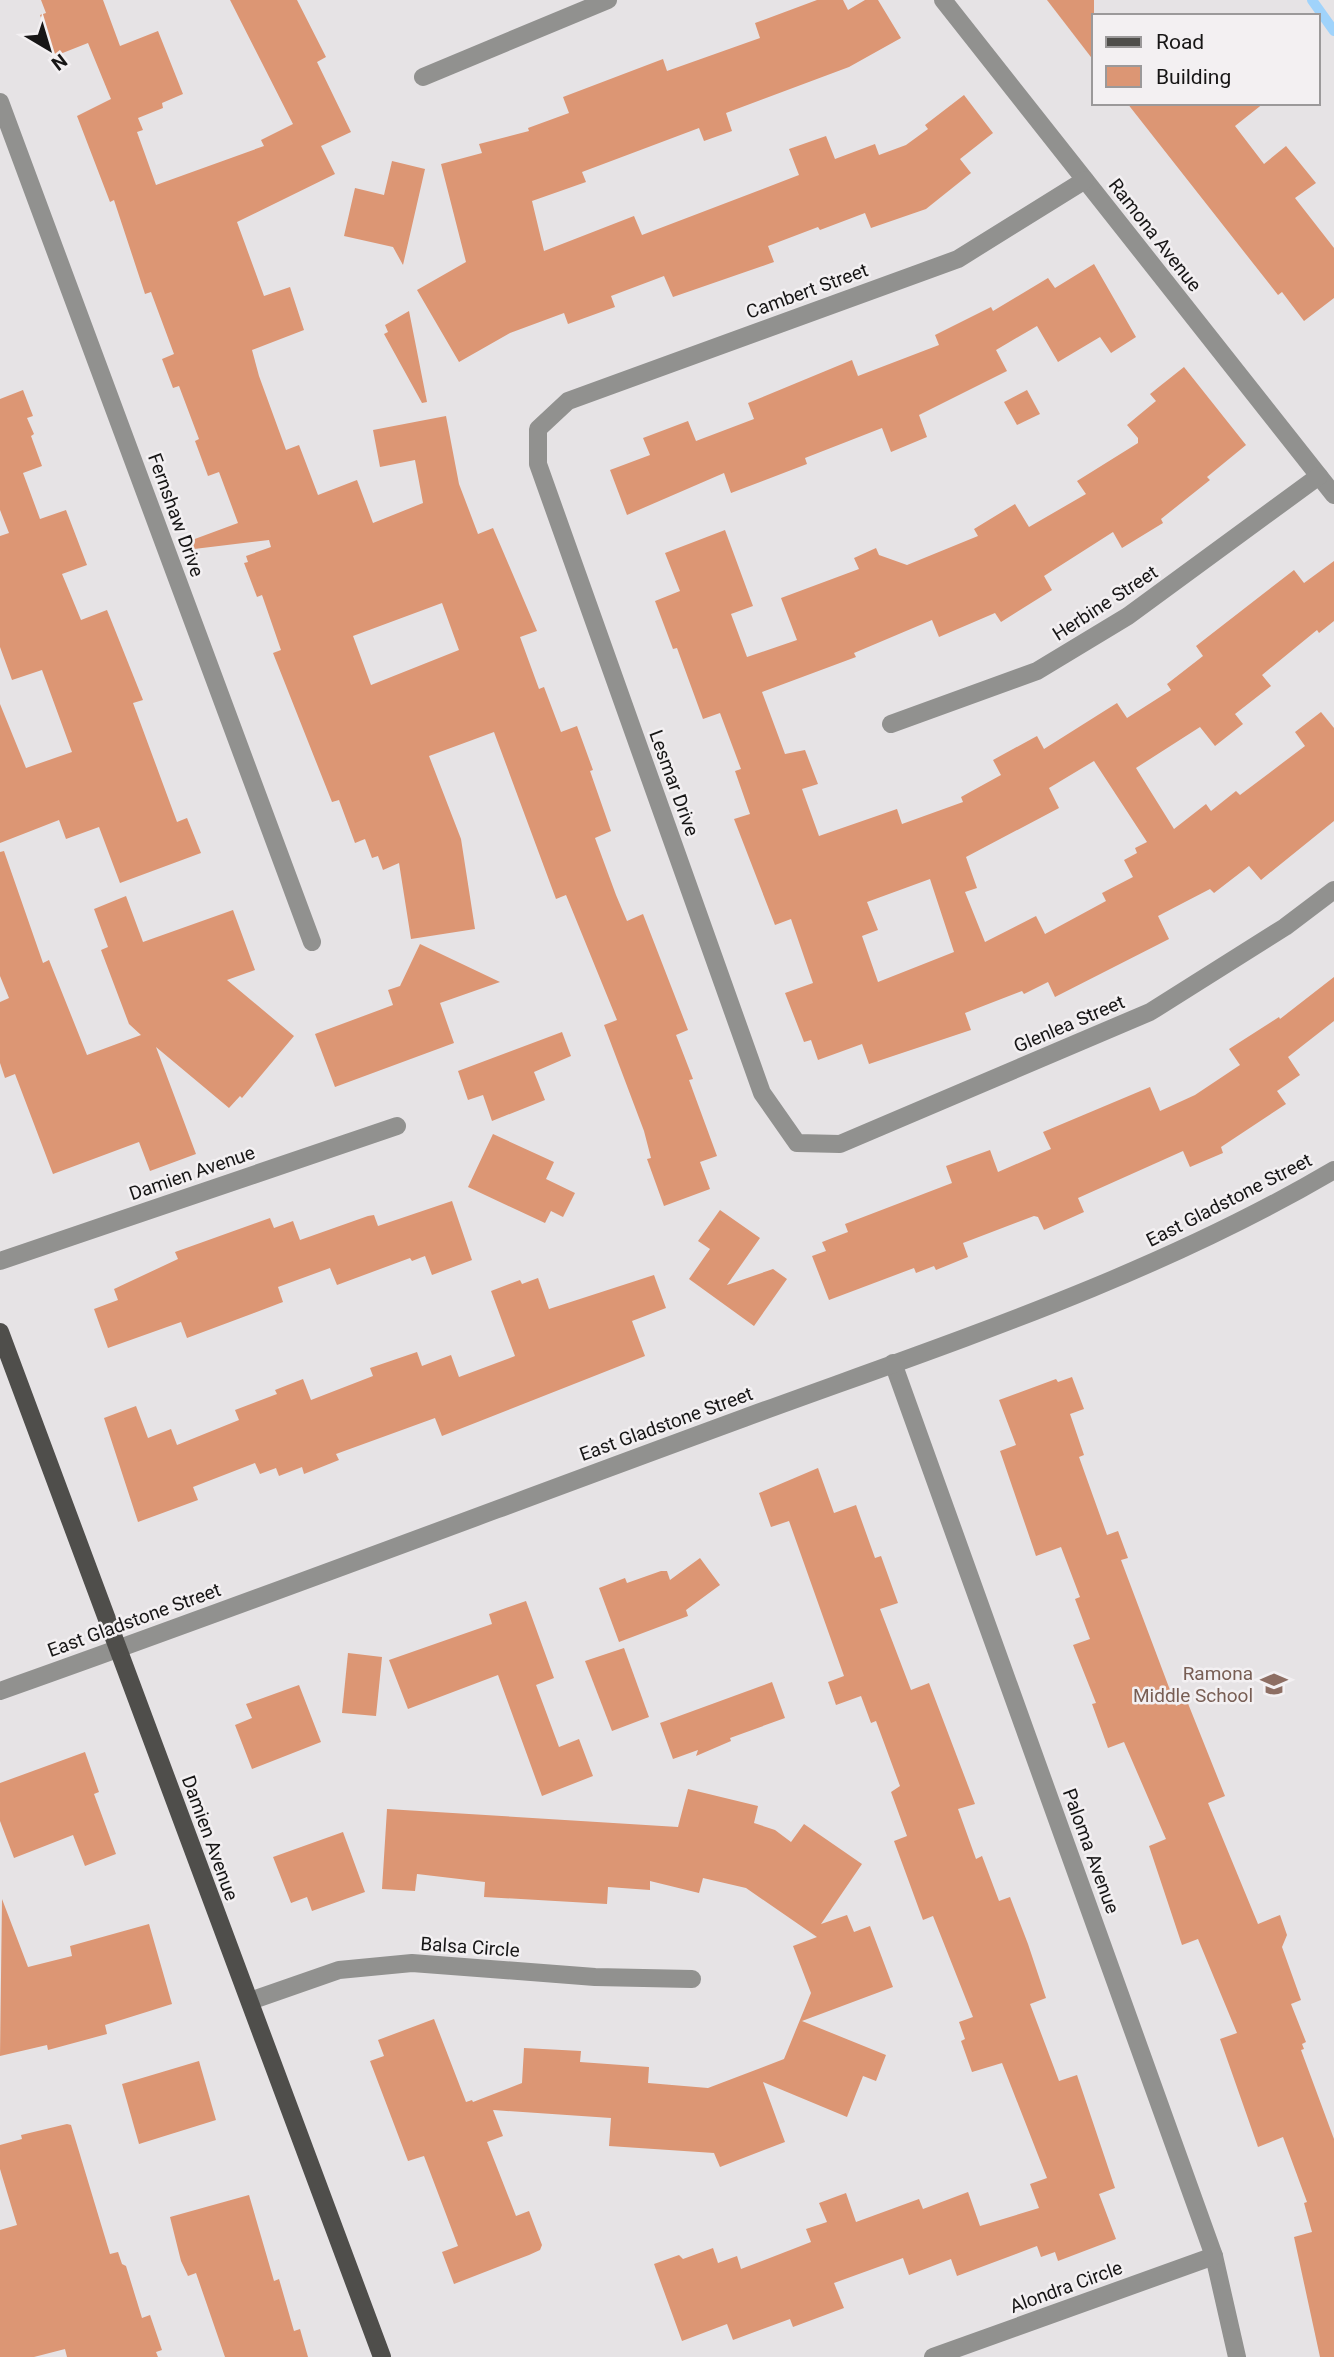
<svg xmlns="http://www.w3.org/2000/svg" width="1334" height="2357" viewBox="0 0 1334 2357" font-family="Roboto,sans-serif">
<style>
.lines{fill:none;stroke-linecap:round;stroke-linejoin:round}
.stream{stroke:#a0d3fb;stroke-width:10}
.building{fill:#dc9674;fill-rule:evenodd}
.minor{stroke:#91918f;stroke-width:18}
.major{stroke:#4f4e4b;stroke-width:18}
.labels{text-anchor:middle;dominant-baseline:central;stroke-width:5;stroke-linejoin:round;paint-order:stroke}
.street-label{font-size:19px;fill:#171616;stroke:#f3f0f2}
.education-label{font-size:19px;fill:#785e54;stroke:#f3f0f2;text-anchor:end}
</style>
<rect width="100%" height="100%" fill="#e6e3e5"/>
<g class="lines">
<path class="stream" d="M1312,0L1334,31"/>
</g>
<g class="building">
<path d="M41,0H103L120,46L158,31L183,94L162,103L163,108L138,118L143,130L137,132L156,185L264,146L261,140L293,124L230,0H297L326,57L317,62L351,132L321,146L335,174L237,222L264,296L290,287L304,330L252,350L259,376L286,450L299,445L318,495L357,480L373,523L423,503L415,460L380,467L373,430L446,416L459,484L478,534L493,528L537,631L520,637L539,689L544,687L561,732L577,726L593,770L590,771L611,831L595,838L616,895L627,921L643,914L688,1030L676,1035L693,1079L689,1080L717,1156L700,1162L710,1189L664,1206L647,1159L651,1158L644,1131L604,1025L617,1020L566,895L556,899L494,732L429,756L461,839L475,929L411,939L399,863L383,870L378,856L372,858L365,839L355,843L339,800L332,802L273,653L281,650L262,595L257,597L244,563L248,562L246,556L271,547L269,540L194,549L192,540L238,523L219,472L208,476L195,441L199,439L179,386L173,388L162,359L174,354L151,292L145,294L114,200L110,202L77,116L111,99L88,43L55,56L40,15L46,13ZM442,603L459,650L371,685L353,636Z"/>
<path d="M817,0H843L848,10L865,0H878L901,38L849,67L726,113L732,131L704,141L699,128L582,172L586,182L532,201L544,251L634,216L642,235L799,175L789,149L826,136L835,159L875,144L879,155L906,145L928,129L925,125L964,95L993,133L960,159L971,173L926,209L871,228L865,213L820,230L818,227L768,246L774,262L673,297L664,276L611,296L615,307L568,324L564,313L510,333L459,362L417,290L466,262L441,164L482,153L479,144L529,131L528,128L569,113L563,97L663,59L667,71L760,38L755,23Z"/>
<path d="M1047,0H1094V61Z"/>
<path d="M1127,103H1264L1235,126L1264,164L1286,146L1316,183L1295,198L1334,248V298L1304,321L1282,292L1278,295Z"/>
<path d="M392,161L425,169L403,265L393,247L344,236L355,188L384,195Z"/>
<path d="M1094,264L1136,337L1111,353L1100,337L1058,362L1037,326L996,350L1007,371L919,415L927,437L891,452L882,428L805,458L807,464L731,493L724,473L627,515L610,470L650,455L643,438L688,421L696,441L754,419L748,403L852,360L858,376L939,345L935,335L991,307L993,311L1048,278L1055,288Z"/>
<path d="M409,311L427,402L422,403L384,334L388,332L385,325Z"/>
<path d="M1184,367L1246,445L1207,477L1210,480L1161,519L1163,523L1122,548L1113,532L1044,576L1052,590L1001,622L995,613L939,637L932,620L854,653L856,657L762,692L785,754L805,750L818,784L802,789L819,836L897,809L902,824L963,802L961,797L1001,775L993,760L1037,736L1044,749L1117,703L1127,718L1171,690L1167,684L1203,656L1196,646L1294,570L1304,583L1334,561V621L1319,633L1317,630L1262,675L1271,686L1235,714L1243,724L1215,746L1200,727L1136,768L1174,829L1206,804L1211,811L1236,791L1240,795L1305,746L1295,732L1321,712L1334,728V821L1261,880L1249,866L1214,893L1210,889L1158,916L1169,939L1055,997L1048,982L1024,994L1022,991L965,1013L971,1030L869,1064L862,1044L818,1060L811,1040L804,1042L785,993L813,983L791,919L775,925L734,819L750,814L735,771L741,769L720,713L703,719L677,648L673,649L655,601L680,591L665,553L725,530L753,606L731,614L747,657L797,640L781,598L859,569L854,558L876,548L879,555L907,565L978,536L974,529L1015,504L1029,527L1086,494L1077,481L1138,443V438L1127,425L1156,401L1150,394ZM1094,761L1147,842L1135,848L1137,853L1124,860L1133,877L1102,893L1106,901L1045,934L1036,916L985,942L965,892L977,888L966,857L1059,808L1049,788ZM930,879L954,952L878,982L862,936L878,930L867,902Z"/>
<path d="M23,390L33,416L27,418L34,434L31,436L42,466L23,473L40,519L66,510L87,565L62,574L81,620L107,610L143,700L133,703L177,822L187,818L201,853L120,883L99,827L66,839L59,820L0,843V704L26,768L72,752L42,670L12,680L0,647V536L9,533L0,510V399Z"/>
<path d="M1027,390L1040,414L1017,425L1004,402Z"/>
<path d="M4,851L43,963L49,960L87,1055L141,1035L129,1024L101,950L108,947L94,909L126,896L143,942L233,910L255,970L227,980L294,1036L242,1098L240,1096L229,1108L156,1047L196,1154L150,1171L139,1142L53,1174L15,1074L5,1078L0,1063V1002L9,998L0,976V852Z"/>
<path d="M420,944L500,982L440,1003L454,1043L335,1087L315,1034L393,1005L388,990L400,986Z"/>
<path d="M1334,977V1021L1288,1057L1300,1075L1277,1091L1286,1104L1221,1147L1223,1153L1190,1167L1183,1151L1078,1198L1084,1212L1044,1230L1038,1217L1034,1216L963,1243L968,1257L936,1270L934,1266L916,1273L914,1268L829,1300L812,1256L826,1251L822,1242L848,1232L845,1224L952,1183L946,1166L990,1150L998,1172L1051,1149L1043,1132L1150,1087L1160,1111L1195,1095L1240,1065L1229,1049L1279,1017L1280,1019Z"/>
<path d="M562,1032L571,1056L534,1072L545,1100L492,1121L483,1095L468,1100L458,1071Z"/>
<path d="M493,1134L554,1162L546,1179L575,1193L563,1217L551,1211L545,1223L468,1187Z"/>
<path d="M452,1201L472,1260L432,1275L425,1256L412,1261L410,1258L337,1285L330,1268L278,1287L283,1302L187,1338L181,1322L108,1348L94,1309L118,1300L114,1289L178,1259L175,1252L270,1218L274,1228L293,1221L300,1240L368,1216L374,1215L378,1226Z"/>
<path d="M720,1210L760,1238L727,1285L773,1269L787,1279L754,1326L689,1279L710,1249L698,1241Z"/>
<path d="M654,1275L666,1308L632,1321L645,1356L442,1436L435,1418L336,1454L339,1460L304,1474L302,1467L279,1476L276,1468L260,1474L255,1463L193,1487L198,1500L138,1522L104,1418L136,1406L148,1438L171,1429L177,1445L239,1420L235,1410L277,1394L275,1390L303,1379L311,1400L373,1376L370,1368L417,1352L422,1366L451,1355L459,1377L515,1356L491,1291L520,1280L522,1284L538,1278L549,1309Z"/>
<path d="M1072,1377L1084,1409L1070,1414L1084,1455L1079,1457L1107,1535L1118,1531L1128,1558L1121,1560L1176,1706L1187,1701L1225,1796L1208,1803L1258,1924L1280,1915L1287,1935L1282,1947L1301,2000L1291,2004L1306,2042L1302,2044L1304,2049L1301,2050L1334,2139V2357H1320L1294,2237L1312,2232L1304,2203L1307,2202L1283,2137L1258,2147L1220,2039L1237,2033L1198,1939L1182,1945L1149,1846L1166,1839L1124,1742L1108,1748L1092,1704L1096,1703L1073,1645L1090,1639L1075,1599L1080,1597L1061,1547L1036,1556L1000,1451L1016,1445L999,1400L1056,1379L1058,1382Z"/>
<path d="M818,1468L834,1513L856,1505L875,1558L881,1556L898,1603L880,1609L911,1690L929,1683L975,1804L958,1809L976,1859L982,1856L999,1901L1010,1897L1028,1944L1046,1998L1030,2004L1059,2081L1077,2075L1115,2188L1099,2194L1116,2239L1058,2261L1055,2252L1041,2257L1037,2246L957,2276L951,2259L909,2275L903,2258L834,2283L844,2308L793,2327L790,2319L733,2340L727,2324L682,2341L654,2264L679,2255L683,2259L713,2248L718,2263L737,2256L741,2269L811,2242L806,2229L827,2222L819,2203L846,2193L856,2222L919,2199L923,2209L968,2192L980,2226L1039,2208L1030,2184L1047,2178L1002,2063L972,2072L961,2041L965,2039L959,2022L973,2017L933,1916L923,1920L894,1841L907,1836L891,1792L900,1786L876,1721L871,1723L861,1696L836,1705L828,1682L844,1676L789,1521L771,1527L759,1493Z"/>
<path d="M700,1558L720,1585L686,1610L688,1616L619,1642L599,1588L625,1578L627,1583L661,1571H667L670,1580Z"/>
<path d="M526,1601L554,1678L536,1685L559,1747L579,1739L593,1776L542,1796L498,1675L408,1709L389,1660L492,1624L489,1614Z"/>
<path d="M624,1648L649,1717L612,1731L585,1661Z"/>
<path d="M348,1653L382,1657L376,1716L342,1713Z"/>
<path d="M772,1682L785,1718L730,1738L731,1741L696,1756L698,1750L673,1759L660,1723Z"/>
<path d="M299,1685L321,1742L252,1769L235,1725L252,1718L246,1704Z"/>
<path d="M85,1752L99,1792L94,1794L116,1854L85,1866L73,1835L14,1858L0,1821V1783Z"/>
<path d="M688,1789L758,1806L754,1823L775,1830L791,1842L804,1824L862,1864L821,1924L847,1915L854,1932L870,1926L893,1987L802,2021L886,2055L876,2081L863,2076L847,2117L763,2082L785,2142L720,2167L714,2153L609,2146L611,2118L493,2110L503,2136L487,2142L516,2216L529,2211L542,2245L540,2250L529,2255L454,2284L442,2252L458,2246L424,2156L408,2161L370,2061L384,2056L378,2040L434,2019L466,2102L472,2100L473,2102L522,2083L524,2048L581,2051L580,2062L649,2067L648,2083L708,2088L784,2059L811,1993L793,1946L817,1937L746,1888L703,1878L699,1893L650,1881V1890L608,1887L607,1904L484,1897L485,1882L417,1874L415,1891L382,1889L387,1809L678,1827Z"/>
<path d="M343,1832L365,1892L312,1911L307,1897L291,1903L273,1857Z"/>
<path d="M2,1899L28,1967L72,1956L70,1946L149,1924L172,2004L105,2025L107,2034L48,2050L47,2045L0,2056Z"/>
<path d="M199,2061L216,2120L139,2144L122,2084Z"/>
<path d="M67,2124L71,2125L110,2254L118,2252L122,2264L126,2266L142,2318L150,2315L162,2350L156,2352L158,2357H67L65,2349L34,2357H0V2230L17,2225L0,2169V2145L22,2139L21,2135Z"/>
<path d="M249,2195L274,2281L279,2279L294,2331L300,2329L308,2357H225L196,2273L188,2276L181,2261L170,2217Z"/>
</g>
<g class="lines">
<g class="minor">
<path d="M943,0L1334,495"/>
<path d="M423,77L608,0"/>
<path d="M0,102L312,942"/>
<path d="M1085,180L958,259L568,401L538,429V464L762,1093L797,1143L840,1144L1150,1012L1285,927L1334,890"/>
<path d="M891,724L1037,671L1128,616L1319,476"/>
<path d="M0,1261L397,1126"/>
<path d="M893,1363L1214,2256L1237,2357"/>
<path d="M0,1691C249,1603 496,1509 744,1418C943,1345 1151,1278 1334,1170"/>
<path d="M250,2001L339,1970L412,1963L595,1977L692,1979"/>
<path d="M933,2357L1214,2256"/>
</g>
<path class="major" d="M0,1332L382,2357"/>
</g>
<defs>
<g id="school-bare" transform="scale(2.1)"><path d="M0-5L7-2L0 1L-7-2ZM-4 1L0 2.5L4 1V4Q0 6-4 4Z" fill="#8d6e63" stroke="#f3f0f2" stroke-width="2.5" paint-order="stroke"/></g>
</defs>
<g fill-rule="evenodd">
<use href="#school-bare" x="1274" y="1684"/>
</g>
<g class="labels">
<g class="street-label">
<text transform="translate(1155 235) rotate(52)">Ramona Avenue</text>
<text transform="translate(807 291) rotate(-20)">Cambert Street</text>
<text transform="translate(176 515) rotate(70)">Fernshaw Drive</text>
<text transform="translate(1105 603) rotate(-33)">Herbine Street</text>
<text transform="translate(674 783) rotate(70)">Lesmar Drive</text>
<text transform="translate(1069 1024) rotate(-23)">Glenlea Street</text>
<text transform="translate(192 1173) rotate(-19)">Damien Avenue</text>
<text transform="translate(1229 1200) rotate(-27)">East Gladstone Street</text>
<text transform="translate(666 1424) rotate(-20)">East Gladstone Street</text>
<text transform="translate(134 1620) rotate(-20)">East Gladstone Street</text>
<text transform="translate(210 1838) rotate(70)">Damien Avenue</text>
<text transform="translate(1091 1851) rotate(70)">Paloma Avenue</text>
<text transform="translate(470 1947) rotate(4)">Balsa Circle</text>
<text transform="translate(1066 2287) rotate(-20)">Alondra Circle</text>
</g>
<g class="education-label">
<text x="1253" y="1673">Ramona<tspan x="1253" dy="22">Middle School</tspan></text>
</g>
</g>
<rect x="1092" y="14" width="228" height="91" fill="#f3f0f2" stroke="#9b999a" stroke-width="2"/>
<rect x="1106" y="37" width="35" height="10" fill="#4f4e4b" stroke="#9b999a" stroke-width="2"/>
<text x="1156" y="49" font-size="21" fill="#171616">Road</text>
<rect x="1106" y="66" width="35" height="21" fill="#dc9674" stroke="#9b999a" stroke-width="2"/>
<text x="1156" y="84" font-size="21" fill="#171616">Building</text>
<g transform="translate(49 49) rotate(142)" stroke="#f3f0f2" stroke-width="5" paint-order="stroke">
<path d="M0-5L12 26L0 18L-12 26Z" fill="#171616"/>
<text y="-10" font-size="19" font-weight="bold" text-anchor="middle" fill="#171616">N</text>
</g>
</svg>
